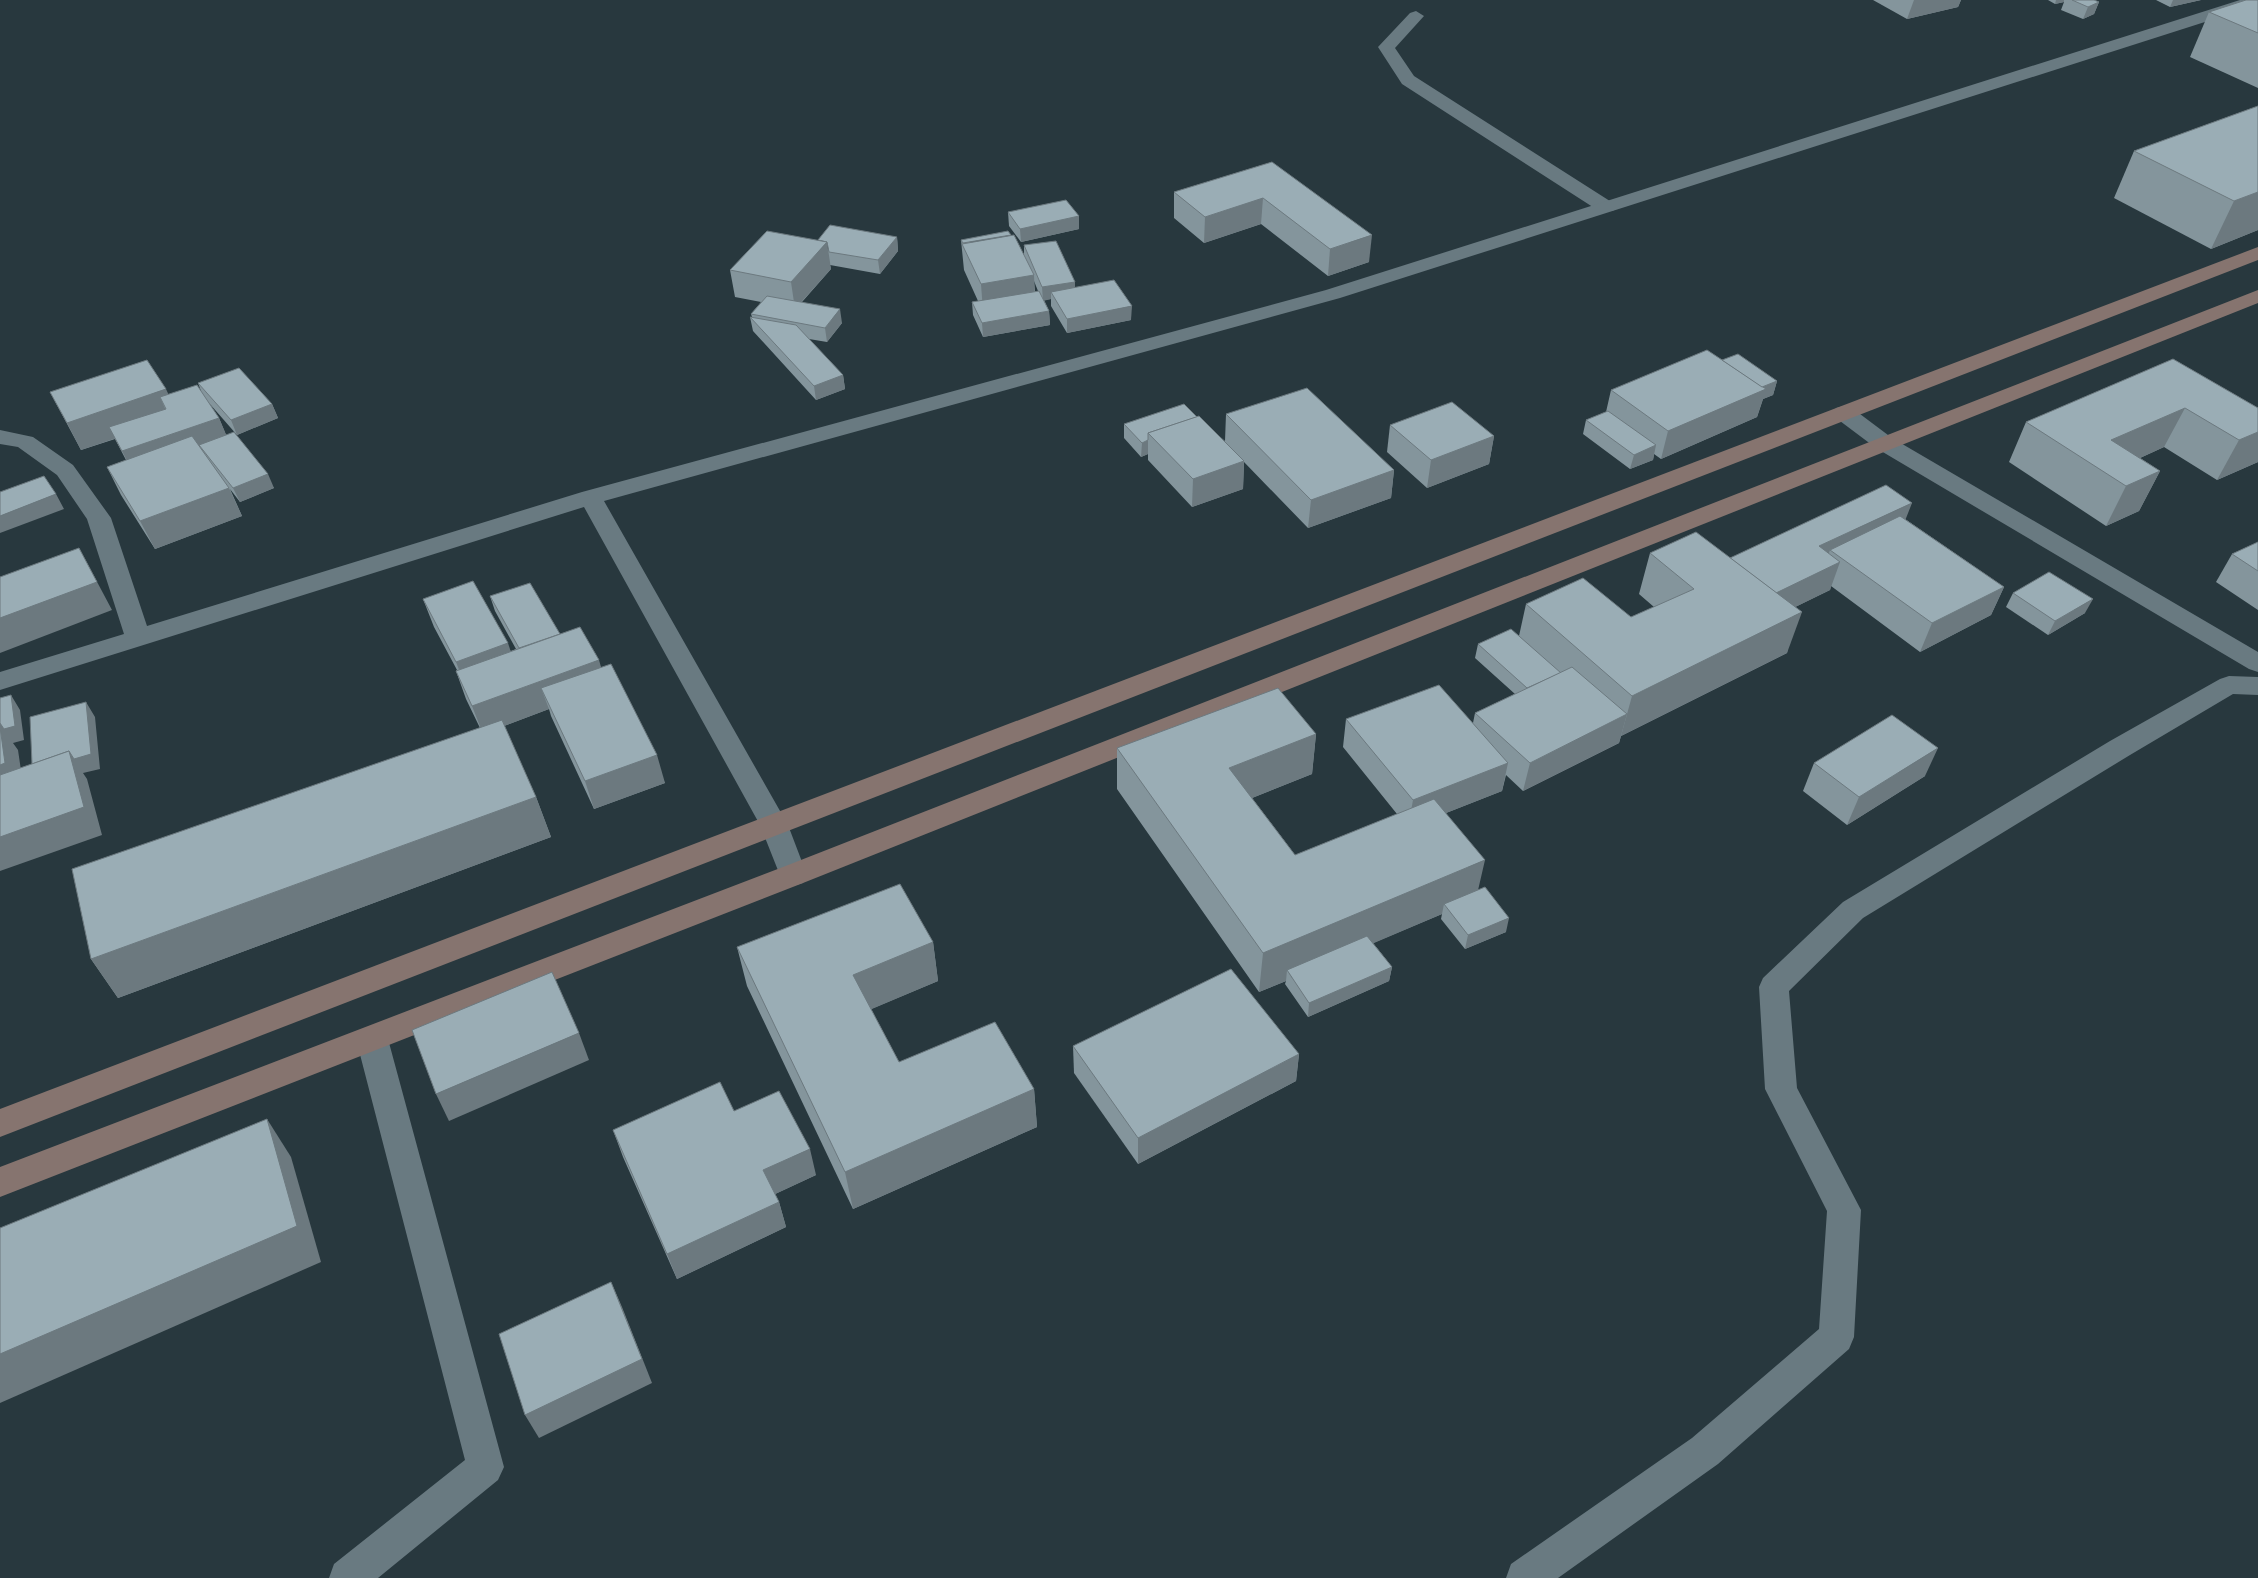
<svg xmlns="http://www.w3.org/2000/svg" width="2258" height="1578" viewBox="0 0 2258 1578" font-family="'Source Sans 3',sans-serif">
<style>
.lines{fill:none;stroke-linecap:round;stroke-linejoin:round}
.lane{fill:#697a81;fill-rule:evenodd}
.street{fill:#697a81;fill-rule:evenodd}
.secondary{fill:#86746f;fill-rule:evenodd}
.wall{fill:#84959c;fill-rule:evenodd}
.shaded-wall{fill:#6c797f}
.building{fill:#9aadb5;stroke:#6c797f}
</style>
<rect width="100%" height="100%" fill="#28383e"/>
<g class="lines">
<g class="lane">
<path d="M1416,11L1424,16L1395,48L1414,76L1613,203L1616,207L1613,211H1599L1402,84L1378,47L1410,13Z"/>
<path d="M2229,676L2258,677V695L2233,694L2130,755L1863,918L1789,991L1797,1088L1861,1210L1854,1337L1849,1349L1718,1464L1558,1578H1506L1511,1564L1692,1438L1819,1329L1827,1211L1765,1089L1759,987L1763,978L1843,902L2110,741L2220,679Z"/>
</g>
<g class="street">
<path d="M2240,0H2258V5L1340,298L604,501L788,825L807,875L803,883L793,886L783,883L760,825L584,507L0,690V672L124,634L87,519L57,475L18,447L0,444V430L33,437L73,465L111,518L147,626L582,492L1326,290Z"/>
<path d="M1844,406L1852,408L1892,438L2258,652V672L2249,669L1876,448L1836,418L1833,413L1836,408Z"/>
<path d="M372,1026L383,1030L388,1039L504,1467L498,1480L378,1578H329L334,1564L465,1460L356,1039L361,1030Z"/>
</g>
<g class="secondary">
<path d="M2258,247V260L0,1137V1109Z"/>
<path d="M2258,290V303L803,883L0,1197V1167L783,867Z"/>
</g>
</g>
<g class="wall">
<path d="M1873,0H1961L1958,7L1907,19Z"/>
<path d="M2048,0H2094L2099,2L2094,14L2083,19L2061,10L2064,2L2055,4Z"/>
<path d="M2156,0H2201L2170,7Z"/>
<path d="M2258,0V88L2190,57L2209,12Z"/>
<path d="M2258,106V230L2211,249L2114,198L2134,151Z"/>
<path d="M1272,162L1369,262L1328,276L1261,224L1204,243L1174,218V192Z"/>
<path d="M1008,212L1079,216V229L1021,242L1009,226Z"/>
<path d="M897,237L898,251L880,274L830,265L831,269L802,302L842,323L827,342L809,339L843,375L845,389L816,400L753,331L750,317H752L751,314L761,302L735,297L730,270Z"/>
<path d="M961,240L1024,256V245L1075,282V287L1131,320L1067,333L1051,306V299L1044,300L1049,311L1050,325L983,337L973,315L972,302L978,301L964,270ZM1034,281L1038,291H1035Z"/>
<path d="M2173,359L2258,408V462L2217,480L2164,447L2140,458L2160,471L2139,511L2106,526L2009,462L2026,422Z"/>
<path d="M1722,360L1777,381L1773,395L1763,399L1757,417L1661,459L1654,454L1653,460L1630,469L1583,434L1586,420L1606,412L1611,390Z"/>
<path d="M198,383L272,404L278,418L237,435L209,403L219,418L226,435L274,488L240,502L230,489L242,516L155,549L121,495L107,467L126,460L115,439L81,450L50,392L169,394L201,391Z"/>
<path d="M1226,414L1394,470L1391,498L1308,528L1244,462L1243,489L1192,507L1148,460V454L1141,457L1124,438V424L1197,417L1225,441Z"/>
<path d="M1390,425L1494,436L1489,464L1427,488L1387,452Z"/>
<path d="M1905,519L2004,587L1991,615L1920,652L1831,586L1830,590L1795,607L1787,653L1621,736L1619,743L1523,791L1506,775L1502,791L1446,813L1478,890L1506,932L1465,949L1441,919L1442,914L1373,943L1392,967L1389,981L1308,1017L1285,984L1286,981L1259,992L1117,789V748L1316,734L1312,774L1252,798L1295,855L1397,814L1343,747L1346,719L1473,723L1475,713L1515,694L1475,658L1478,644L1519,636L1526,604L1631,617L1654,607L1639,594L1650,553L1730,558Z"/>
<path d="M2258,542V610L2216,582L2232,554Z"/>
<path d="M2013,593L2085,613L2048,635L2006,607Z"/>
<path d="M490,596L560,634L601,667L665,783L594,809L551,716L549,709L504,726L536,797L551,837L118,998L91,959L480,728L466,699L456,671L457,670L434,627L423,599L511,651L516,649L495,611Z"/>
<path d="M1814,763L1925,776L1847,825L1803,791Z"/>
<path d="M933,942L938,981L871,1009L899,1062L1034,1089L1037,1127L853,1209L747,986L737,947Z"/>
<path d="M1073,1046L1299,1054L1296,1081L1138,1164L1074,1073Z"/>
<path d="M734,1111L816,1175L775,1194L779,1202L786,1227L677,1279L623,1157L613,1130Z"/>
</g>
<g class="shaded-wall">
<path d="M1914,0H1961L1958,7L1907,19Z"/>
<path d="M2056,0H2064V2L2055,4Z"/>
<path d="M2173,0H2201L2170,7Z"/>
<path d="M2099,2L2094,14L2083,19L2088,7Z"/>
<path d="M2258,192V230L2211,249L2234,201Z"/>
<path d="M1263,198L1261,224L1204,243L1205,217Z"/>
<path d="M1079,216V229L1021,242L1020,229Z"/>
<path d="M1372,235L1369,262L1328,276L1330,249Z"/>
<path d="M897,237L898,251L880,274L878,260Z"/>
<path d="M827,242L831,269L795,309L791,282Z"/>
<path d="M1034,275L1035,302L983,311L981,284Z"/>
<path d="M1075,282V295L1051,292V299L1043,301L1042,287Z"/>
<path d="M1132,306L1131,320L1067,333V319Z"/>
<path d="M840,309L842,323L827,342L825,328Z"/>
<path d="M1049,311L1050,325L983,337L982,323Z"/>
<path d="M843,375L845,389L816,400L814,386Z"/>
<path d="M1777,381L1773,395L1763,399L1757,417L1661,459L1668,431L1753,391Z"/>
<path d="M166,389L179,417L160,397L170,420L81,450L67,423Z"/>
<path d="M272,404L278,418L237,435L231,420Z"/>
<path d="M2185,408L2164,447L2107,473L2111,440Z"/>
<path d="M219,418L231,446L199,445L136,479L122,451Z"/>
<path d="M2258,432V462L2217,480L2239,440Z"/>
<path d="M1494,436L1489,464L1427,488L1431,460Z"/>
<path d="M1148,440V454L1141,457L1142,443Z"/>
<path d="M1656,445L1653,460L1630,469L1634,455Z"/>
<path d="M1244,461L1243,489L1192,507L1193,479Z"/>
<path d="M1394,470L1391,498L1308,528L1311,500Z"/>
<path d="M2160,471L2139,511L2106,526L2126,486Z"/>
<path d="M268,474L274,488L240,502L233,488Z"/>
<path d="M229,488L242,516L155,549L140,521Z"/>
<path d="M56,494L64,509L0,533V516Z"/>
<path d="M1912,503L1901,531L1830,550L1824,567L1819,546Z"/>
<path d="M79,548L112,610L0,653V618Z"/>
<path d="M1840,562L1830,590L1765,622L1774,593Z"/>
<path d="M2004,587L1991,615L1920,652L1932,623Z"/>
<path d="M2093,599L2085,613L2048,635L2055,621Z"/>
<path d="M1802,612L1787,653L1621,736L1632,696Z"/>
<path d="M508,643L517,671L467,690L456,662Z"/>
<path d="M599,660L607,688H541L549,709L483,734L472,706Z"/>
<path d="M11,695L20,710L24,740L13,743L18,750L24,791L0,799V723Z"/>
<path d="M86,702L95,717L100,769L83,773L87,779L102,835L0,871V837Z"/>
<path d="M1627,714L1619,743L1523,791L1530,763Z"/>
<path d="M1316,734L1312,774L1227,808L1229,768Z"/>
<path d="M1938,748L1925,776L1847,825L1859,797Z"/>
<path d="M657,755L665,783L594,809L585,781Z"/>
<path d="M1508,763L1502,791L1408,828L1413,800Z"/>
<path d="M536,797L551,837L118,998L91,959Z"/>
<path d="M1485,860L1476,899L1444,904L1442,914L1292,978L1287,970L1286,981L1259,992L1263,953Z"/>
<path d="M1509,918L1506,932L1465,949L1468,935Z"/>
<path d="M933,942L938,981L860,1014L853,975Z"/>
<path d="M1392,967L1389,981L1308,1017L1309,1003Z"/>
<path d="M579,1033L589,1060L449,1121L436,1094Z"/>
<path d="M1299,1054L1296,1081L1138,1164V1138Z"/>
<path d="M1034,1089L1037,1127L853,1209L845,1172Z"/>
<path d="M267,1119L291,1157L321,1262L0,1403V1354Z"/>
<path d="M810,1149L816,1175L771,1196L763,1170Z"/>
<path d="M779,1202L786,1227L677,1279L667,1254Z"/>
<path d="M611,1282L622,1307L652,1383L539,1438L525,1415Z"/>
</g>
<g class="building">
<path d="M2072,0H2094L2099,2L2088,7Z"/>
<path d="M2246,0H2258V33L2209,12Z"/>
<path d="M2258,106V192L2234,201L2134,151Z"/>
<path d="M1272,162L1372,235L1330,249L1263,198L1205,217L1174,192Z"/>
<path d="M1066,200L1079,216L1020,229L1008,212Z"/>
<path d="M830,225L897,237L878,260L829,252L827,242L818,240Z"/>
<path d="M767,231L827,242L791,282L730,270Z"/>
<path d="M1008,231L1011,235L963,243L961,240Z"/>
<path d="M1014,235L1034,275L981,284L962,244Z"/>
<path d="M1056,241L1075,282L1042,287L1024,245Z"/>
<path d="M1114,280L1132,306L1067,319L1051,292Z"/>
<path d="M1039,291L1049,311L982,323L972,302Z"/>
<path d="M767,296L840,309L825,328L751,314Z"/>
<path d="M750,317L796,325L843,375L814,386Z"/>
<path d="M1707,350L1766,389L1668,431L1611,390Z"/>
<path d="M1738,354L1777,381L1762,387L1722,360Z"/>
<path d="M2173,359L2258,408V432L2239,440L2185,408L2111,440L2160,471L2126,486L2026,422Z"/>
<path d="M147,360L166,389L67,423L50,392Z"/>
<path d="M239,368L272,404L231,420L198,383Z"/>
<path d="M197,385L219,418L122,451L109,427L166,409L160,397Z"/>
<path d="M1307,388L1394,470L1311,500L1226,414Z"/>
<path d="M1452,402L1494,436L1431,460L1390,425Z"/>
<path d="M1184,404L1197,417L1148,433V440L1142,443L1124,424Z"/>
<path d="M1608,411L1656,445L1634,455L1586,420Z"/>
<path d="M1199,416L1244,461L1193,479L1148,433Z"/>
<path d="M234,432L268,474L233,488L199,445Z"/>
<path d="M192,436L229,488L140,521L107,467Z"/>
<path d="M44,476L56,494L0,516V492Z"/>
<path d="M1886,485L1912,503L1819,546L1840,562L1776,593L1730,558Z"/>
<path d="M1900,516L2004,587L1932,623L1830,550Z"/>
<path d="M1696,532L1802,612L1632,696L1526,604L1583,578L1631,617L1694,589L1650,553Z"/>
<path d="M2258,542V571L2232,554Z"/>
<path d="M79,548L97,582L0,618V577Z"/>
<path d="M2049,572L2093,599L2055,621L2013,593Z"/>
<path d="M473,581L508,643L456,662L423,599Z"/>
<path d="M530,583L560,634L519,648L490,596Z"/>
<path d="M580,627L599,660L472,706L456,671Z"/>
<path d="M1511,629L1561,673L1527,688L1478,644Z"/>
<path d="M611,664L657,755L585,781L541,688Z"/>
<path d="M1572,667L1627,714L1530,763L1475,713Z"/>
<path d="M1439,685L1508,763L1413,800L1346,719Z"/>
<path d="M1278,688L1316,734L1229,768L1295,855L1434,799L1485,860L1263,953L1117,748Z"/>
<path d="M11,695L15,726L4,729L0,723V698Z"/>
<path d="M86,702L91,754L74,759L69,751L32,764L30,717Z"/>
<path d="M1892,715L1938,748L1859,797L1814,763Z"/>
<path d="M502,720L536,797L91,959L72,869Z"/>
<path d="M0,727L5,763L0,765Z"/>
<path d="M69,751L84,807L0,837V775Z"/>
<path d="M900,884L933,942L853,975L899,1062L995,1022L1034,1089L845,1172L737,947Z"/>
<path d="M1485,887L1509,918L1468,935L1444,904Z"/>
<path d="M1367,936L1392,967L1309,1003L1287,970Z"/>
<path d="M1231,969L1299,1054L1138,1138L1073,1046Z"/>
<path d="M552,972L579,1033L436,1094L412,1030Z"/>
<path d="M720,1082L734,1111L779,1091L810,1149L763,1170L779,1202L667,1254L613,1130Z"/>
<path d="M267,1119L297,1226L0,1354V1228Z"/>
<path d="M611,1282L642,1359L525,1415L499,1334Z"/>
</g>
</svg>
